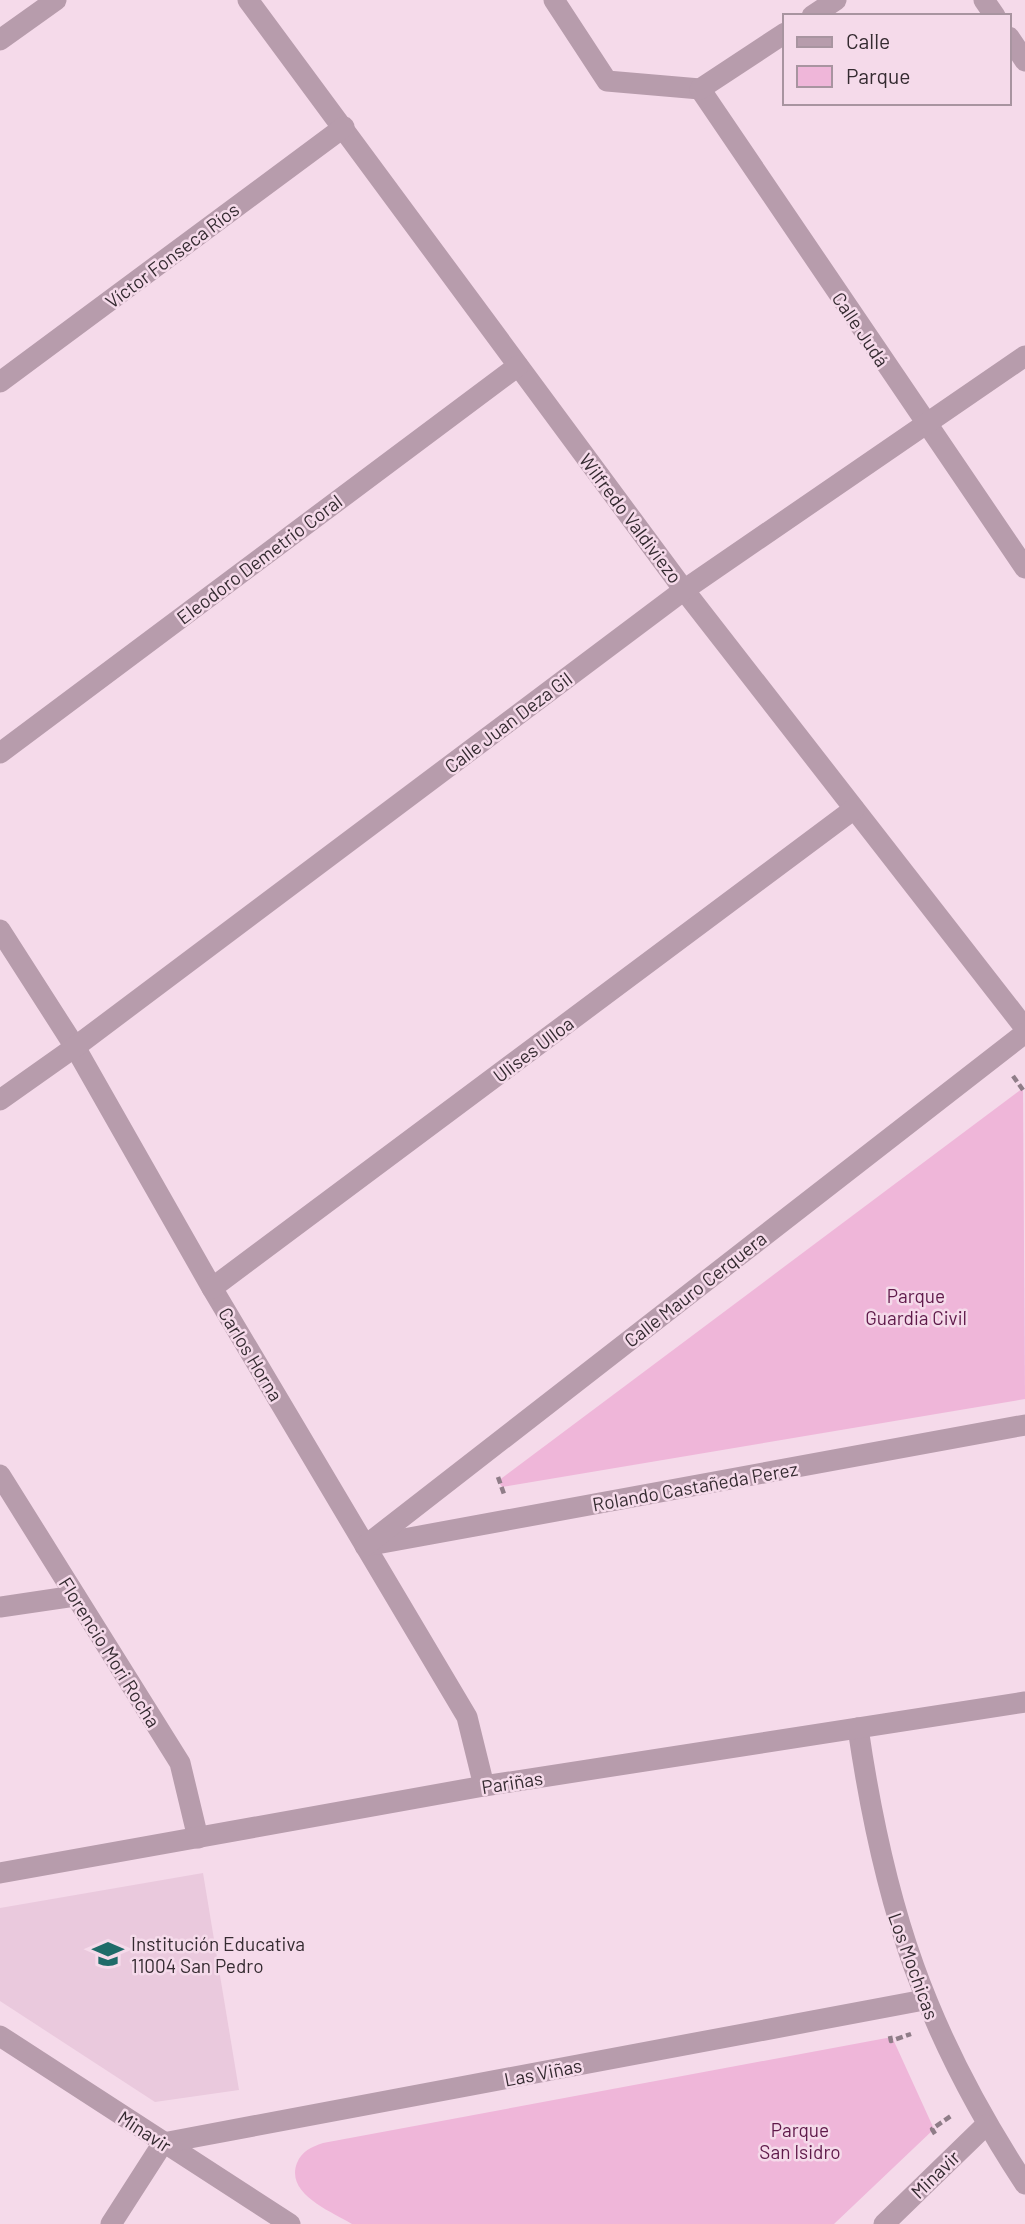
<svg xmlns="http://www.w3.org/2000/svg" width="1025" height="2224" viewBox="0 0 1025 2224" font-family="Barlow,sans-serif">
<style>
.built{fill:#eac9dd}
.green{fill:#efb6d9}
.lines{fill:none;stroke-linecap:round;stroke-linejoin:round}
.path{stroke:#8f7d88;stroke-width:4.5;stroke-dasharray:7 3.5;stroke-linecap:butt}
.street{stroke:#b79cac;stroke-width:21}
.labels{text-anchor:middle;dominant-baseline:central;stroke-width:5;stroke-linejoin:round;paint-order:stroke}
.street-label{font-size:19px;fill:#352b31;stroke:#f5daea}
.park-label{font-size:19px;fill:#5f1a4a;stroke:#f5daea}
.poi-label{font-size:19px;fill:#352b31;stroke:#f5daea;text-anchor:start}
</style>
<rect width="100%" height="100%" fill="#f5daea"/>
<path class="built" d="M203,1873L239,2090L155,2102L0,2001V1908Z"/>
<g class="green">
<path d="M1023,1088L1025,1399L502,1487L498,1481Z"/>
<path d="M892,2037L934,2129L834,2224H352C331,2211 285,2194 297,2163C302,2151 311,2147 323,2143Z"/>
</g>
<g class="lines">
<g class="path">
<path d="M1013,1076L1023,1090"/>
<path d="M498,1477L504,1494"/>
<path d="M890,2036L891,2041L911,2034"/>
<path d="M935,2134L932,2129L951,2116"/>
</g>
<g class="street">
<path d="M248,0L684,590L1025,1028"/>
<path d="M554,0L607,81L700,89"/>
<path d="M984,0L995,16"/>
<path d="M812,16L836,0"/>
<path d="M1009,37L1025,61"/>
<path d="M0,40L56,0"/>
<path d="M700,89L1025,568"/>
<path d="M700,89L785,33"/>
<path d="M0,382L344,127"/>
<path d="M0,753L518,366"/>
<path d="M0,930L75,1047L212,1288L467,1717L484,1786"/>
<path d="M0,1100L75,1047L684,590L1025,356"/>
<path d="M212,1288L854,809"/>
<path d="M0,1475L180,1763L198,1838"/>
<path d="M371,1545L1025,1425"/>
<path d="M365,1546L1025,1033"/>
<path d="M0,1607L75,1596"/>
<path d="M858,1728C884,1907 925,2032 1025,2184"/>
<path d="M0,1873L484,1786L1025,1702"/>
<path d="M0,2036L290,2224"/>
<path d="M111,2224L163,2143L924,2000"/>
<path d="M884,2224L986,2125"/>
</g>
</g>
<defs>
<g id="school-bare" transform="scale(2.415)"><path d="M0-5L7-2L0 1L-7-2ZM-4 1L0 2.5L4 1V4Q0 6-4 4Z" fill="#1f6b69" stroke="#f5daea" stroke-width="2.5" paint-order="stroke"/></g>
</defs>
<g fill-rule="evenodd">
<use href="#school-bare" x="108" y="1954"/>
</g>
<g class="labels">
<g class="street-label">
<text transform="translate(172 255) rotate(-37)">Víctor Fonseca Ríos</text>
<text transform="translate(861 329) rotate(56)">Calle Judá</text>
<text transform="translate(631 518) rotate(53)">Wilfredo Valdiviezo</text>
<text transform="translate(259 559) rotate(-37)">Eleodoro Demetrio Coral</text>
<text transform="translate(508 722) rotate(-37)">Calle Juan Deza Gil</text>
<text transform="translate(533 1049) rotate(-37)">Ulises Ulloa</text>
<text transform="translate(695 1289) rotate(-38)">Calle Mauro Cerquera</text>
<text transform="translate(251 1354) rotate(59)">Carlos Horna</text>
<text transform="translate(695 1486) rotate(-10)">Rolando Castañeda Perez</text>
<text transform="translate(110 1652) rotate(58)">Florencio Mori Rocha</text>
<text transform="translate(512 1782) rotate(-9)">Pariñas</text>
<text transform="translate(914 1966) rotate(70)">Los Mochicas</text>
<text transform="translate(543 2072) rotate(-11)">Las Viñas</text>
<text transform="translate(145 2131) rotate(33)">Minavir</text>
<text transform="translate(935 2174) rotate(-44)">Minavir</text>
</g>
<g class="park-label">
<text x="916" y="1295">Parque<tspan x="916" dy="22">Guardia Civil</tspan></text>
<text x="800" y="2129">Parque<tspan x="800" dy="22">San Isidro</tspan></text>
</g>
<g class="poi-label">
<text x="131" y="1943">Institución Educativa<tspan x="131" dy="22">11004 San Pedro</tspan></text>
</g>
</g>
<rect x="783" y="14" width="228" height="91" fill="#f5daea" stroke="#a894a0" stroke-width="2"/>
<rect x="797" y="37" width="35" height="10" fill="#b79cac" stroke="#a894a0" stroke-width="2"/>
<text x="846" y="49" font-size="21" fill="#352b31">Calle</text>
<rect x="797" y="66" width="35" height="21" fill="#efb6d9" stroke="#a894a0" stroke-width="2"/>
<text x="846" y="84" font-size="21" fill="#352b31">Parque</text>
</svg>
